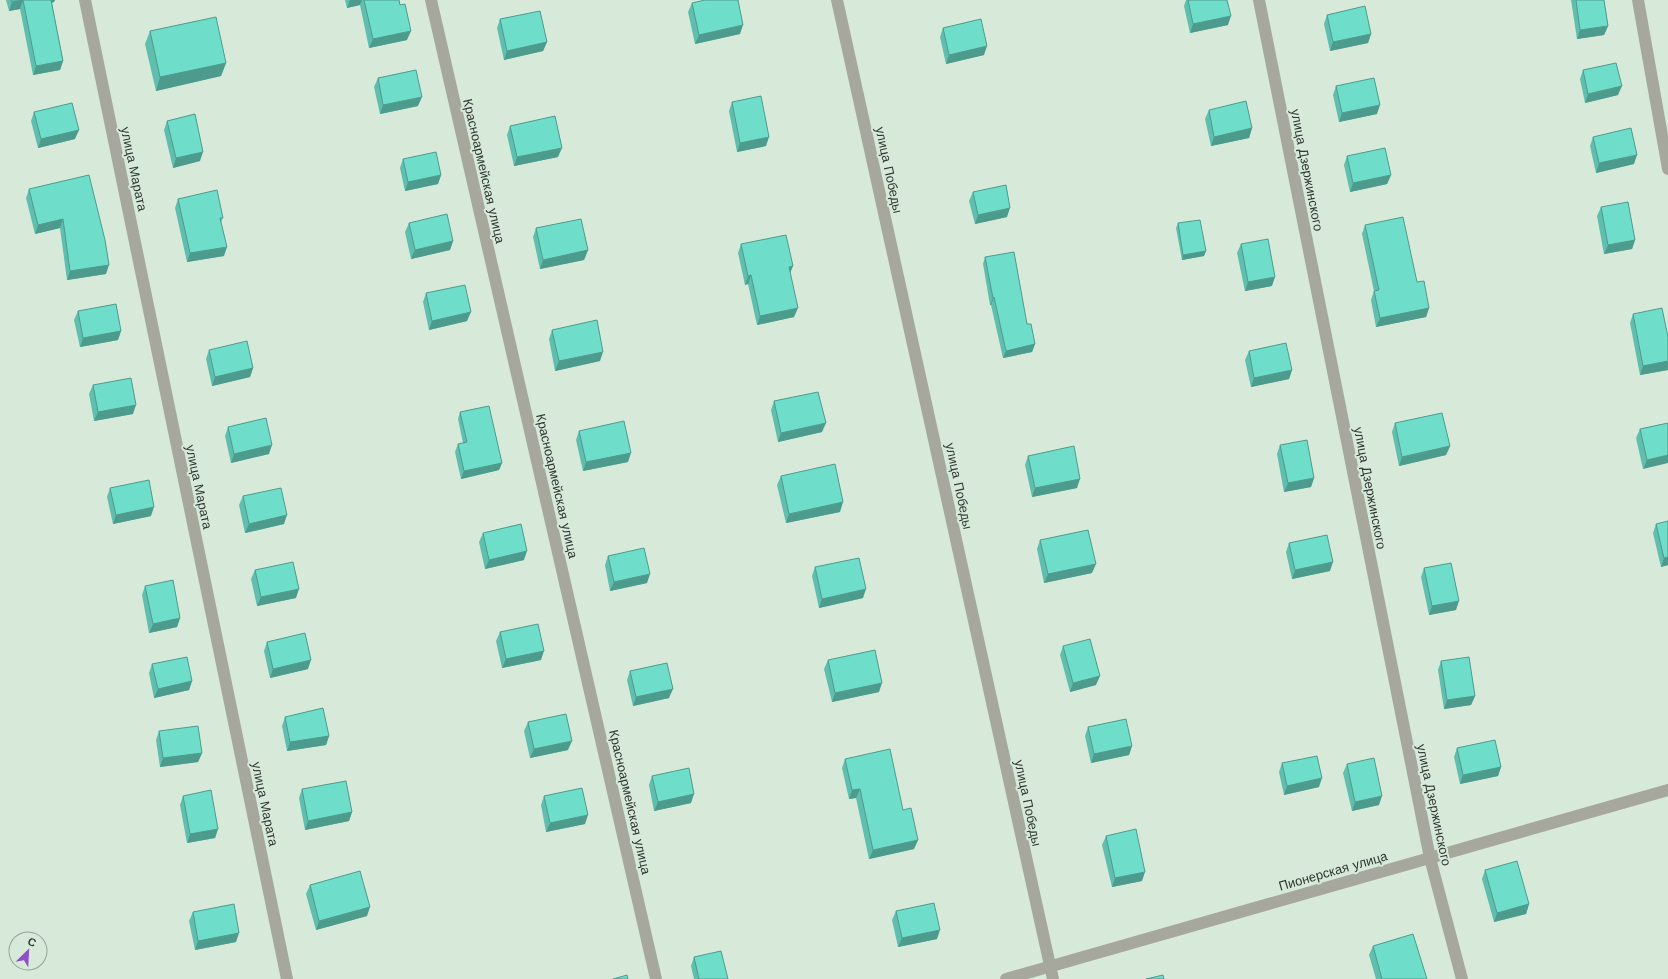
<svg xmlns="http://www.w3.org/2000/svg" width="1668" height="979" viewBox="0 0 1668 979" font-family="'Work Sans',sans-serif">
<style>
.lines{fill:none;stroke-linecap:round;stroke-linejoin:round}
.street{stroke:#a6a89e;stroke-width:12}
.wall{fill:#5fbeae}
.shaded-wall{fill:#4d9b8d}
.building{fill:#6eddca;stroke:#4d9b8d}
.labels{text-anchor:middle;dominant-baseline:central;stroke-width:4;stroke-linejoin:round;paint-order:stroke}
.street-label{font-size:13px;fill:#2e352f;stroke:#d7eada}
</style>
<rect width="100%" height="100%" fill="#d7eada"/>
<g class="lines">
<g class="street">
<path d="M85,0L287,979"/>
<path d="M431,0L656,979"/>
<path d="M837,0L1053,979"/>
<path d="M1259,0L1430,858L1462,979"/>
<path d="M1638,0L1668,169"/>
<path d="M1006,979L1668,790"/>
</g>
</g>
<g class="wall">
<path d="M6,0H55L54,2L52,3L63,61L60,70L33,75L20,9L9,11Z"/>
<path d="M345,0H399L407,40L369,48L360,5L347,8Z"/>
<path d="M1186,0H1227L1228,25L1190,33L1184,6Z"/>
<path d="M1571,0H1604L1608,26L1604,35L1577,39Z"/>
<path d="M692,3L740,34L695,44L688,12Z"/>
<path d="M1327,15L1371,34L1368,43L1330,51L1324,24Z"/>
<path d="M500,19L547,42L543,51L504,60L497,28Z"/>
<path d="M943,28L984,55L946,64L940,37Z"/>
<path d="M150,31L226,63L221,76L156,91L145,44Z"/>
<path d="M1583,70L1618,95L1585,103L1580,79Z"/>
<path d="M378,78L418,106L380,114L374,87Z"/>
<path d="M1336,86L1377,114L1339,122L1333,95Z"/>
<path d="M732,102L766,146L737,152L729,111Z"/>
<path d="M1209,110L1252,128L1249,138L1211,146L1205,119Z"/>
<path d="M34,112L75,139L38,148L31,121Z"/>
<path d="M167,121L200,161L173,168L164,130Z"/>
<path d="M510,126L558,157L514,166L507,135Z"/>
<path d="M1593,137L1634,164L1596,173L1590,146Z"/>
<path d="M1347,156L1391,175L1387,184L1350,192L1344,165Z"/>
<path d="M403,159L441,175L438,184L405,191L400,168Z"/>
<path d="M29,189L105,240L106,274L67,280L60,228L35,234L26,198Z"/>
<path d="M973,192L1007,217L975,224L969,201Z"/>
<path d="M178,199L223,218L221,222L224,256L187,262L175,208Z"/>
<path d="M1601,207L1635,240L1632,249L1604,254L1597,216Z"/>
<path d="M409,223L453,241L450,250L411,259L405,232Z"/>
<path d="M1178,223L1206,251L1204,256L1182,260L1176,228Z"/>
<path d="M1365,225L1429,308L1426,317L1376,327L1371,300L1374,291L1362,234Z"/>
<path d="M536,228L588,250L584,260L540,269L533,237Z"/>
<path d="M741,244L793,266L790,273L794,317L757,325L748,284L745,285L738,253Z"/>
<path d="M1241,244L1272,286L1245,291L1237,253Z"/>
<path d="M985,257L1027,324L1035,344L1032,352L1003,358L991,305H990L983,264Z"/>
<path d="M426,293L467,321L429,330L423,302Z"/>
<path d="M78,311L121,331L118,340L80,347L74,320Z"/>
<path d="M1633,314L1668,337V370L1640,375L1630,323Z"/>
<path d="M552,330L600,361L555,371L549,339Z"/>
<path d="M209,350L253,368L250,377L212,386L206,359Z"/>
<path d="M1249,351L1292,370L1289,379L1251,387L1245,360Z"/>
<path d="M93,385L133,414L94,421L89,394Z"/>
<path d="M774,401L822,432L778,442L771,410Z"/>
<path d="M460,412L502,463L499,470L461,479L455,452L458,444L463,443L458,419Z"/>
<path d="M1395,423L1450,446L1446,455L1399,466L1392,432Z"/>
<path d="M1668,423L1643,469L1636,438L1640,429Z"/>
<path d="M228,427L269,454L231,463L225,436Z"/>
<path d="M579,431L628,462L583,471L576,440Z"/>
<path d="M1280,445L1314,478L1311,487L1284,492L1277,454Z"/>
<path d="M1028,456L1077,488L1032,497L1025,465Z"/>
<path d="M781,476L840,512L786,523L777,485Z"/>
<path d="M110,488L151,516L113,524L107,497Z"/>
<path d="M243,496L284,524L245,533L239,505Z"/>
<path d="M1656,524L1668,565L1661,567L1653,533Z"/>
<path d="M483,533L524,560L485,569L479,542Z"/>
<path d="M1040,540L1092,573L1044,583L1037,549Z"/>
<path d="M1289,543L1330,571L1292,579L1286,552Z"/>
<path d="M608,556L647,583L610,591L605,565Z"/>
<path d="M815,567L863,598L819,608L812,576Z"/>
<path d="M1424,568L1456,610L1429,615L1421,577Z"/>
<path d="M255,570L296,598L257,606L251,579Z"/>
<path d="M145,586L180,618L177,627L149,633L142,595Z"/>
<path d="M500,632L541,660L502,668L496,641Z"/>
<path d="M267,642L308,669L270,678L264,651Z"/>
<path d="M1063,646L1096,685L1070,692L1060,655Z"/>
<path d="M828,660L879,692L832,702L824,669Z"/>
<path d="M1441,661L1475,696L1471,705L1444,709L1438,670Z"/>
<path d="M152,664L192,681L189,690L154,698L149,673Z"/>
<path d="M630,671L669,698L633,706L627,680Z"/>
<path d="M285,717L329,736L326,745L287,751L282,726Z"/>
<path d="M528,722L568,750L530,758L524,731Z"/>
<path d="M1088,727L1132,746L1129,755L1091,763L1085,736Z"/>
<path d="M159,731L202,753L198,762L160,767L156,740Z"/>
<path d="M1457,748L1501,767L1498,776L1460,784L1454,757Z"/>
<path d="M845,759L903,810L918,840L914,849L869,859L856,798L849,799L842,768Z"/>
<path d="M1282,763L1319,787L1284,795L1279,772Z"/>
<path d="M1347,764L1379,805L1352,811L1343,773Z"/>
<path d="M652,776L691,803L654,811L649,785Z"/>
<path d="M302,789L352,812L349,821L305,830L299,798Z"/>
<path d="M183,796L218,829L215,838L187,843L180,805Z"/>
<path d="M544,796L585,824L546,832L541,805Z"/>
<path d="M1106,836L1142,881L1112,887L1102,845Z"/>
<path d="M1485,870L1529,904L1526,914L1494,922L1482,879Z"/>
<path d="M310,885L367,916L316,930L306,894Z"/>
<path d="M896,911L937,939L898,947L892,920Z"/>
<path d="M193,912L236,942L195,950L189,921Z"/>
<path d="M1373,946L1427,979H1376L1369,955Z"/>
<path d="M694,957L728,979H694L691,966Z"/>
</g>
<g class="shaded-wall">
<path d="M23,0L20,9L9,11L12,2Z"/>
<path d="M48,0H55L54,2L47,4Z"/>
<path d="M350,0H362L360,5L347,8Z"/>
<path d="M1231,16L1228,25L1190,33L1193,24Z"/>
<path d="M743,25L740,34L695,44L699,35Z"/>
<path d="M1608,26L1604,35L1577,39L1580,30Z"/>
<path d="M411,31L407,40L369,48L373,39Z"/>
<path d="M1371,34L1368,43L1330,51L1333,42Z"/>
<path d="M547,42L543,51L504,60L507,51Z"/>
<path d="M987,46L984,55L946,64L949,55Z"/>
<path d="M63,61L60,70L33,75L36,66Z"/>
<path d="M226,63L221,76L156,91L160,77Z"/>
<path d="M1622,86L1618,95L1585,103L1588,94Z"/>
<path d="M422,97L418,106L380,114L383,105Z"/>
<path d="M1380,105L1377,114L1339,122L1342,113Z"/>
<path d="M1252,128L1249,138L1211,146L1214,137Z"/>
<path d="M79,130L75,139L38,148L41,139Z"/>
<path d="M769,137L766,146L737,152L740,143Z"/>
<path d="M562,148L558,157L514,166L517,157Z"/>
<path d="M203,152L200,161L173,168L176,158Z"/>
<path d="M1637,155L1634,164L1596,173L1599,163Z"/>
<path d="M441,175L438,184L405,191L408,182Z"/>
<path d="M1391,175L1387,184L1350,192L1353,183Z"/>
<path d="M1010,208L1007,217L975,224L978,215Z"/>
<path d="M63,219L60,228L35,234L38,225Z"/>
<path d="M1635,240L1632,249L1604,254L1608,245Z"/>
<path d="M453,241L450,250L411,259L415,250Z"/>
<path d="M227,247L224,256L187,262L190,253Z"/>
<path d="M588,250L584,260L540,269L543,260Z"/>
<path d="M1206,251L1204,256L1182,260L1183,255Z"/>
<path d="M109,265L106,274L67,280L70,271Z"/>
<path d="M793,266L789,275V267Z"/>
<path d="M751,275L748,284L745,285L748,276Z"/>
<path d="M1275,277L1272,286L1245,291L1248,282Z"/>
<path d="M994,297L991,305H990L993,298Z"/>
<path d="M798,308L794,317L757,325L760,316Z"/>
<path d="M1429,308L1426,317L1376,327L1380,318Z"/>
<path d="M471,312L467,321L429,330L432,321Z"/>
<path d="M121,331L118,340L80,347L83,338Z"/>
<path d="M1035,344L1032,352L1003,358L1006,351Z"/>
<path d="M603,352L600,361L555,371L559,361Z"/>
<path d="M1668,361V370L1640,375L1643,366Z"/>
<path d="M253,368L250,377L212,386L215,377Z"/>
<path d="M1292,370L1289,379L1251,387L1254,378Z"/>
<path d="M136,405L133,414L94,421L98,412Z"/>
<path d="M826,423L822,432L778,442L781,433Z"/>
<path d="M272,445L269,454L231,463L234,454Z"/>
<path d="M1450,446L1446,455L1399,466L1402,457Z"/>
<path d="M631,453L628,462L583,471L586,462Z"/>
<path d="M1668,455V463L1643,469L1647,460Z"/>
<path d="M502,463L499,470L461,479L464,471Z"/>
<path d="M1314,478L1311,487L1284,492L1288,483Z"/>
<path d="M1080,479L1077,488L1032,497L1035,488Z"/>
<path d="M843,502L840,512L786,523L789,514Z"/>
<path d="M154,507L151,516L113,524L116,515Z"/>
<path d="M287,515L284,524L245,533L249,524Z"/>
<path d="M527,551L524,560L485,569L489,560Z"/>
<path d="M1668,557V565L1661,567L1664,558Z"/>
<path d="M1333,562L1330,571L1292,579L1295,570Z"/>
<path d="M1096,564L1092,573L1044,583L1048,574Z"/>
<path d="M650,574L647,583L610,591L614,582Z"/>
<path d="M299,589L296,598L257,606L261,597Z"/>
<path d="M866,589L863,598L819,608L822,599Z"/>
<path d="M1459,601L1456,610L1429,615L1432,606Z"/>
<path d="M180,618L177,627L149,633L153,624Z"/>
<path d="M544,651L541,660L502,668L506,659Z"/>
<path d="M311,660L308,669L270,678L273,669Z"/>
<path d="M1100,676L1096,685L1070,692L1073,683Z"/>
<path d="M192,681L189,690L154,698L158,689Z"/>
<path d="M882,683L879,692L832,702L835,693Z"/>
<path d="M673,689L669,698L633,706L636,697Z"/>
<path d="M1475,696L1471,705L1444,709L1447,700Z"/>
<path d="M329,736L326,745L287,751L290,742Z"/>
<path d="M572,741L568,750L530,758L534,749Z"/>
<path d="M1132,746L1129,755L1091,763L1094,754Z"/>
<path d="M202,753L198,762L160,767L163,758Z"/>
<path d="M1501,767L1498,776L1460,784L1463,775Z"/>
<path d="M1322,778L1319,787L1284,795L1287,786Z"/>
<path d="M860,789L856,798L849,799L852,790Z"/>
<path d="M694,794L691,803L654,811L658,802Z"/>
<path d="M1382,796L1379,805L1352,811L1355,802Z"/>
<path d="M352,812L349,821L305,830L308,821Z"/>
<path d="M588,815L585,824L546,832L550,823Z"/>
<path d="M218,829L215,838L187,843L190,834Z"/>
<path d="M918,840L914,849L869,859L873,850Z"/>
<path d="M1145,872L1142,881L1112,887L1115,878Z"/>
<path d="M1529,904L1526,914L1494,922L1497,913Z"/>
<path d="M370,907L367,916L316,930L319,921Z"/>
<path d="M940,930L937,939L898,947L902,938Z"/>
<path d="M239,933L236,942L195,950L198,941Z"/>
</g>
<g class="building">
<path d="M11,0H51L63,61L36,66L23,0L12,2Z"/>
<path d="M364,0H399L400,5L405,4L411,31L373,39Z"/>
<path d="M705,0H738L743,25L699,35L692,3Z"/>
<path d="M1188,0H1227L1231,16L1193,24Z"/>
<path d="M1576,0H1604L1608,26L1580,30Z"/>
<path d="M1365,6L1371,34L1333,42L1327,15Z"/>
<path d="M540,11L547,42L507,51L500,19Z"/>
<path d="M216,17L226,63L160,77L150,31Z"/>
<path d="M981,19L987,46L949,55L943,28Z"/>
<path d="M1616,63L1622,86L1588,94L1583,70Z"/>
<path d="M416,70L422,97L383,105L378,78Z"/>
<path d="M1374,78L1380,105L1342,113L1336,86Z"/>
<path d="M761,96L769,137L740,143L732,102Z"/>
<path d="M1246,101L1252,128L1214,137L1209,110Z"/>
<path d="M72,103L79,130L41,139L34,112Z"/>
<path d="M195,114L203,152L176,158L167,121Z"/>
<path d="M555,116L562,148L517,157L510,126Z"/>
<path d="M1631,128L1637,155L1599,163L1593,137Z"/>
<path d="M1385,148L1391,175L1353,183L1347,156Z"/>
<path d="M436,152L441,175L408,182L403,159Z"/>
<path d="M89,175L105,240L109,265L70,271L63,219L38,225L29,189Z"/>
<path d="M1006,185L1010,208L978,215L973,192Z"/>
<path d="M217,190L223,218H220L227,247L190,253L178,199Z"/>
<path d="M1628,202L1635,240L1608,245L1601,207Z"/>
<path d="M447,214L453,241L415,250L409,223Z"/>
<path d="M1403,217L1417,282L1424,281L1429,308L1380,318L1374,291L1379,290L1365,225Z"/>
<path d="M581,219L588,250L543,260L536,228Z"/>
<path d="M1200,220L1206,251L1183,255L1178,223Z"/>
<path d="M786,235L793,266L789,267L798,308L760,316L751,275L748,276L741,244Z"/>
<path d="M1268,239L1275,277L1248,282L1241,244Z"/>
<path d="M1014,252L1027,324H1031L1035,344L1006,351L994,297L993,298L985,257Z"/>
<path d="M465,285L471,312L432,321L426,293Z"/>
<path d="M116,304L121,331L83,338L78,311Z"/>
<path d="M1662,308L1668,337V361L1643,366L1633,314Z"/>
<path d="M597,320L603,352L559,361L552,330Z"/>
<path d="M247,341L253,368L215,377L209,350Z"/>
<path d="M1286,343L1292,370L1254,378L1249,351Z"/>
<path d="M131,378L136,405L98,412L93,385Z"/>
<path d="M818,392L826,423L781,433L774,401Z"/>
<path d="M489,406L502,463L464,471L458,444L467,442L460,412Z"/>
<path d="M1442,413L1450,446L1402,457L1395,423Z"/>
<path d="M266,418L272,445L234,454L228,427Z"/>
<path d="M624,421L631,453L586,462L579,431Z"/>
<path d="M1668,423V455L1647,460L1640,429Z"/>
<path d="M1307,440L1314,478L1288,483L1280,445Z"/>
<path d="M1074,446L1080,479L1035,488L1028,456Z"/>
<path d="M835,464L843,502L789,514L781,476Z"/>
<path d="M149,480L154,507L116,515L110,488Z"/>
<path d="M281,488L287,515L249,524L243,496Z"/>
<path d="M1668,521V557L1664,558L1656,524Z"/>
<path d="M521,524L527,551L489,560L483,533Z"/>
<path d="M1088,530L1096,564L1048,574L1040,540Z"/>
<path d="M1327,535L1333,562L1295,570L1289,543Z"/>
<path d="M644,548L650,574L614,582L608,556Z"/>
<path d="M859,558L866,589L822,599L815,567Z"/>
<path d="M293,562L299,589L261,597L255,570Z"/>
<path d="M1451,563L1459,601L1432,606L1424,568Z"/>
<path d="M173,580L180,618L153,624L145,586Z"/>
<path d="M538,624L544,651L506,659L500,632Z"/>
<path d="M305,633L311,660L273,669L267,642Z"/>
<path d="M1090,639L1100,676L1073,683L1063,646Z"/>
<path d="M875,650L882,683L835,693L828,660Z"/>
<path d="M187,657L192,681L158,689L152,664Z"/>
<path d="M1469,657L1475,696L1447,700L1441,661Z"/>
<path d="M667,663L673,689L636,697L630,671Z"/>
<path d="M323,708L329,736L290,742L285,717Z"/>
<path d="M566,714L572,741L534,749L528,722Z"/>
<path d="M1126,719L1132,746L1094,754L1088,727Z"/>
<path d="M198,726L202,753L163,758L159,731Z"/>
<path d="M1495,740L1501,767L1463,775L1457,748Z"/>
<path d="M890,749L903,810L911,808L918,840L873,850L860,789L852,790L845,759Z"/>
<path d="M1317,756L1322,778L1287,786L1282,763Z"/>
<path d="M1374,758L1382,796L1355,802L1347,764Z"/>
<path d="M689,768L694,794L658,802L652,776Z"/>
<path d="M346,781L352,812L308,821L302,789Z"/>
<path d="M582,788L588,815L550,823L544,796Z"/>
<path d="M211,790L218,829L190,834L183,796Z"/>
<path d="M1136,829L1145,872L1115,878L1106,836Z"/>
<path d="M1517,861L1529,904L1497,913L1485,870Z"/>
<path d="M360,871L370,907L319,921L310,885Z"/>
<path d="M934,903L940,930L902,938L896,911Z"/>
<path d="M234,904L239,933L198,941L193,912Z"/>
<path d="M1413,934L1427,979H1382L1373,946Z"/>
<path d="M721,951L728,979H699L694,957Z"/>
<path d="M627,975L628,979H613Z"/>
<path d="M1163,975L1164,979H1146Z"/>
</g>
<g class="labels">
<g class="street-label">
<text transform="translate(134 169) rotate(78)">улица Марата</text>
<text transform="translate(889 170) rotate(78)">улица Победы</text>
<text transform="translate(1307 170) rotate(79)">улица Дзержинского</text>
<text transform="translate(484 171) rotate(77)">Красноармейская улица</text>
<text transform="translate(557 486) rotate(77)">Красноармейская улица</text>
<text transform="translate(959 486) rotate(78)">улица Победы</text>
<text transform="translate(199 487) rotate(78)">улица Марата</text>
<text transform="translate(1370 488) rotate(79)">улица Дзержинского</text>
<text transform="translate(630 802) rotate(77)">Красноармейская улица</text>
<text transform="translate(1028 803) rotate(78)">улица Победы</text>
<text transform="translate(265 804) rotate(78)">улица Марата</text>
<text transform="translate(1434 805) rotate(78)">улица Дзержинского</text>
<text transform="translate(1333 871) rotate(-16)">Пионерская улица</text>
</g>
</g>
<g transform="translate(28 951) rotate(24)"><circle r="19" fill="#d7eada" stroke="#93a296"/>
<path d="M0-3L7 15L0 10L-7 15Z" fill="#8e50c5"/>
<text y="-6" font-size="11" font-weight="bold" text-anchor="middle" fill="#2e352f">С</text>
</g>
</svg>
